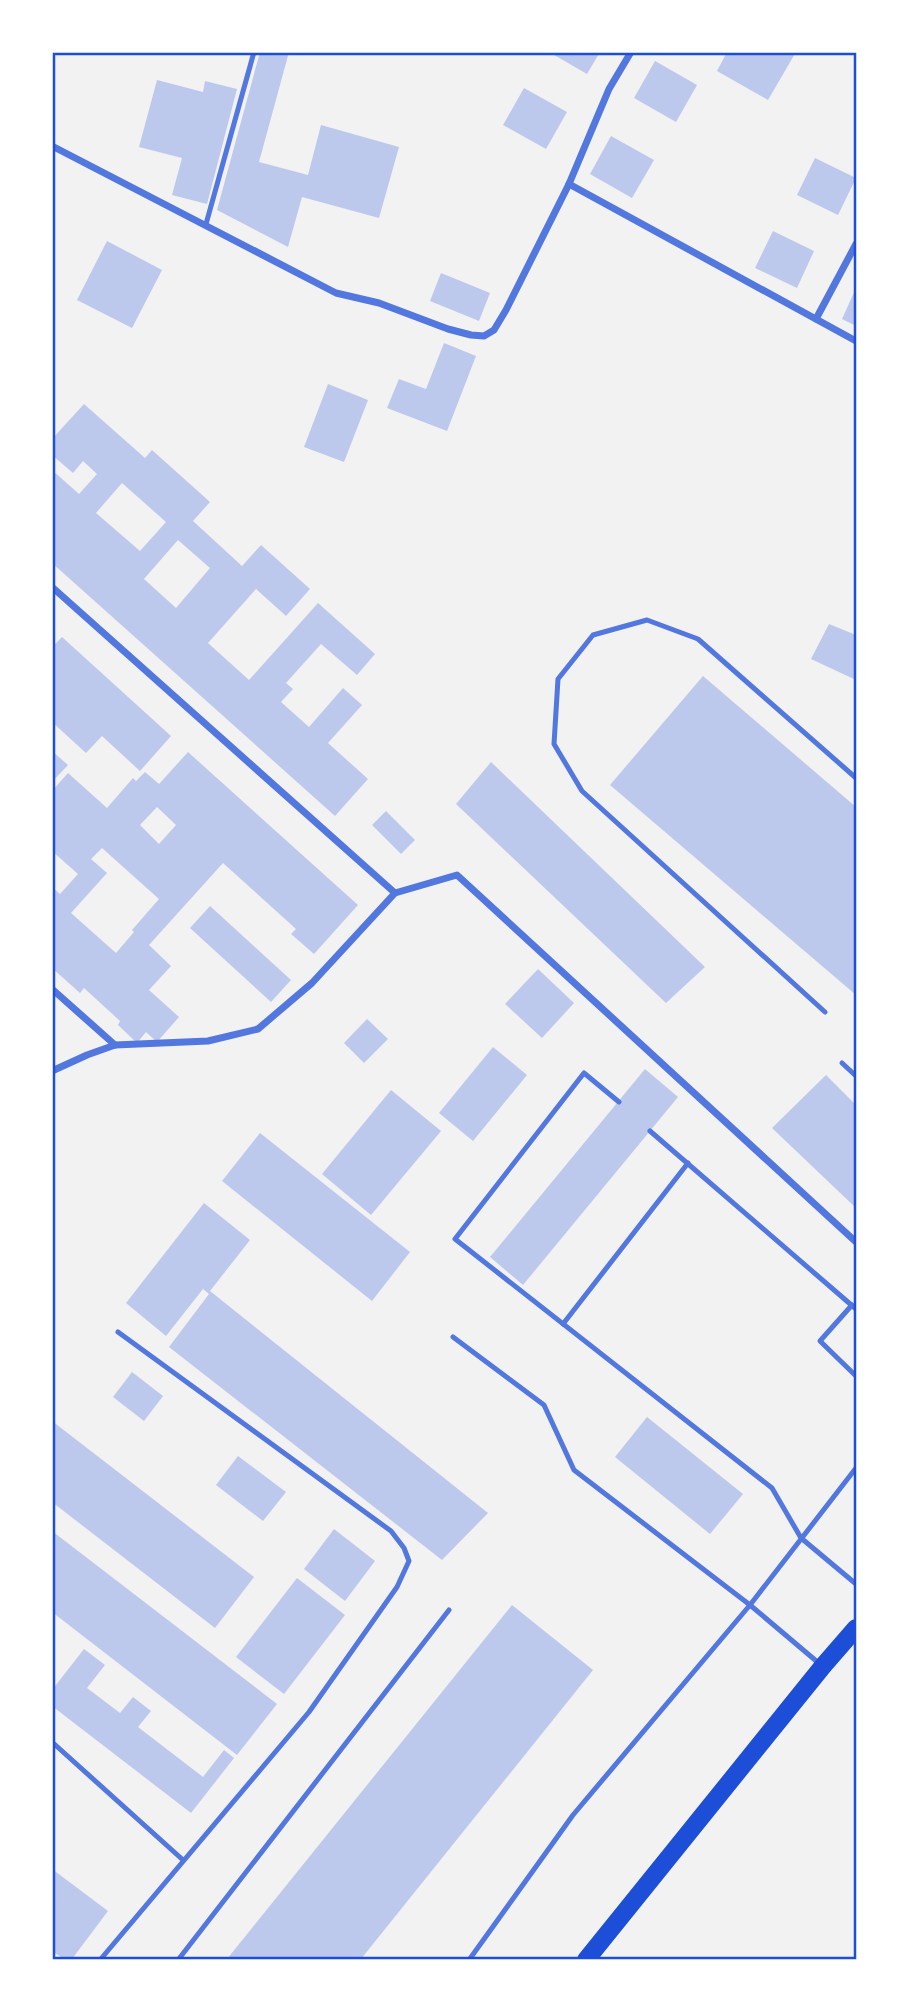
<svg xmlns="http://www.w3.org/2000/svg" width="909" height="2012" viewBox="0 0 909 2012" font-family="'Public Sans',sans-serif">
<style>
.building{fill:#bdc9ec;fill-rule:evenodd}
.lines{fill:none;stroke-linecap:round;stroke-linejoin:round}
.service{stroke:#5277de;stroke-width:5}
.minor{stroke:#5277de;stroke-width:7}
.primary{stroke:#1d4ed8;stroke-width:18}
.neatline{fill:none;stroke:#1d4ed8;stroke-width:2.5}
</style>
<rect width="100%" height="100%" fill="#f2f2f2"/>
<g class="building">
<path d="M260,52H289L259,162L308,175L321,125L399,147L379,218L302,197L288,247L217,210Z"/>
<path d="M549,52H600L587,74Z"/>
<path d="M727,52H796L768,100L717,71Z"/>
<path d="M655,61L697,85L676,122L634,98Z"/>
<path d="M157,80L203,92L205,81L237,89L207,204L172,195L182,158L139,147Z"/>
<path d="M524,88L567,112L546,149L503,125Z"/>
<path d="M611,136L654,160L632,198L590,174Z"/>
<path d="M815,158L856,178L838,215L797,195Z"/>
<path d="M773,231L814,251L797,288L755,268Z"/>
<path d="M107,241L162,270L132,328L77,300Z"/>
<path d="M441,273L490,293L479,321L430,301Z"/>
<path d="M856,288V326L842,319Z"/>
<path d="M444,343L476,356L447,431L387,408L399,379L426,389Z"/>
<path d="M328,384L368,400L344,462L304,447Z"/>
<path d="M84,404L145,458L152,450L210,502L193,521L242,566L261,545L310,589L286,616L256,589L208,643L249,680L318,603L375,654L357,675L321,644L286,683L293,689L281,702L309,727L343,688L362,705L328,743L368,779L335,816L52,563V470L79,494L97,474L83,461L73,473L52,455V439ZM122,483L166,522L140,551L96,513ZM178,540L210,568L176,608L144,579Z"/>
<path d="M829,624L856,635V680L811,659Z"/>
<path d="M62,637L171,736L140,771L102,736L86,753L52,722V647Z"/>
<path d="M703,676L856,807V995L610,785Z"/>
<path d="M52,751L68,765L52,782Z"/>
<path d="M188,752L358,905L314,954L291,934L296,929L223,863L149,945L171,966L149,990L179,1017L157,1042L146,1032L137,1043L118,1025L120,1021L84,988L80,993L52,968V887L60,894L78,874L52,851V791L68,773L107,808L133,778L136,781L145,772L159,784ZM157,807L176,825L159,844L140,825ZM102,848L159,899L132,930L134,932L116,953L71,913L107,873L91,859Z"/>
<path d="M491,762L705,967L666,1003L456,804Z"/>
<path d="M386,811L415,840L401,854L372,825Z"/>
<path d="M210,906L291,980L271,1002L190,928Z"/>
<path d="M538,969L574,1003L542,1038L505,1004Z"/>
<path d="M367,1019L388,1039L364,1063L344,1043Z"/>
<path d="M493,1047L527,1075L473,1141L439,1113Z"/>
<path d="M645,1069L678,1097L523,1285L490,1257Z"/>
<path d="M826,1075L856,1105V1208L772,1128Z"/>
<path d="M391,1090L441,1131L371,1215L322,1174Z"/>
<path d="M260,1133L410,1252L372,1301L222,1181Z"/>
<path d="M204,1203L250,1240L210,1291L488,1513L442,1560L169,1347L209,1294L203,1289L166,1336L126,1303Z"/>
<path d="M132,1372L163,1396L144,1421L113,1397Z"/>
<path d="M647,1417L743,1494L710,1534L615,1457Z"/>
<path d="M52,1421L254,1577L215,1628L52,1502Z"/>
<path d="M238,1456L286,1492L263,1521L216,1485Z"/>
<path d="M334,1529L375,1561L345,1601L304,1569Z"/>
<path d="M52,1531L277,1704L237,1755L52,1612Z"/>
<path d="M297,1578L345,1615L284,1694L236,1657Z"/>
<path d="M512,1605L593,1670L361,1959H227Z"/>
<path d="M84,1649L105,1665L87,1688L120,1713L133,1697L151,1711L138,1727L203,1777L224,1750L234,1758L191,1813L52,1706V1690Z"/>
<path d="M52,1869L108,1911L72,1959H64L52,1951Z"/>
</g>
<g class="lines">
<g class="service">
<path d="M206,224L254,52"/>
<path d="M825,1012L582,791L554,744L558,679L593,635L647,620L698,639L856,778"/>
<path d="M842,1063L856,1076"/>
<path d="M619,1102L584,1073L455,1239L772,1488L801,1538L856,1584"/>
<path d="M650,1131L856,1309"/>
<path d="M852,1305L820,1341L856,1376"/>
<path d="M563,1324L688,1163"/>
<path d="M453,1337L544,1405L574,1470L750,1605L856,1468"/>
<path d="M52,1742L183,1860"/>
<path d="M100,1960L309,1712L397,1587L409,1561L404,1548L391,1531L118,1332"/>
<path d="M178,1960L449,1610"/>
<path d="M469,1960L573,1815L750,1605L821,1665"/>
</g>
<g class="minor">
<path d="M52,146L336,293L379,303L448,329L471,335L484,336L494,330L506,310L569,184L609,89L631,52"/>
<path d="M569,184L856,341"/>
<path d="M816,319L856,244"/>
<path d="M52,587L395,893L457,875L856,1242"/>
<path d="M52,989L115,1045"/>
<path d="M52,1071L87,1055L115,1045L208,1041L258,1029L312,983L395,893"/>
</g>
<path class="primary" d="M586,1960L823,1666L856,1628"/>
</g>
<rect width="909" height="2012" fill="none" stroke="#ffffff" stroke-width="108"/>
<rect x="54" y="54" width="801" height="1904" class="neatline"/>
</svg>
